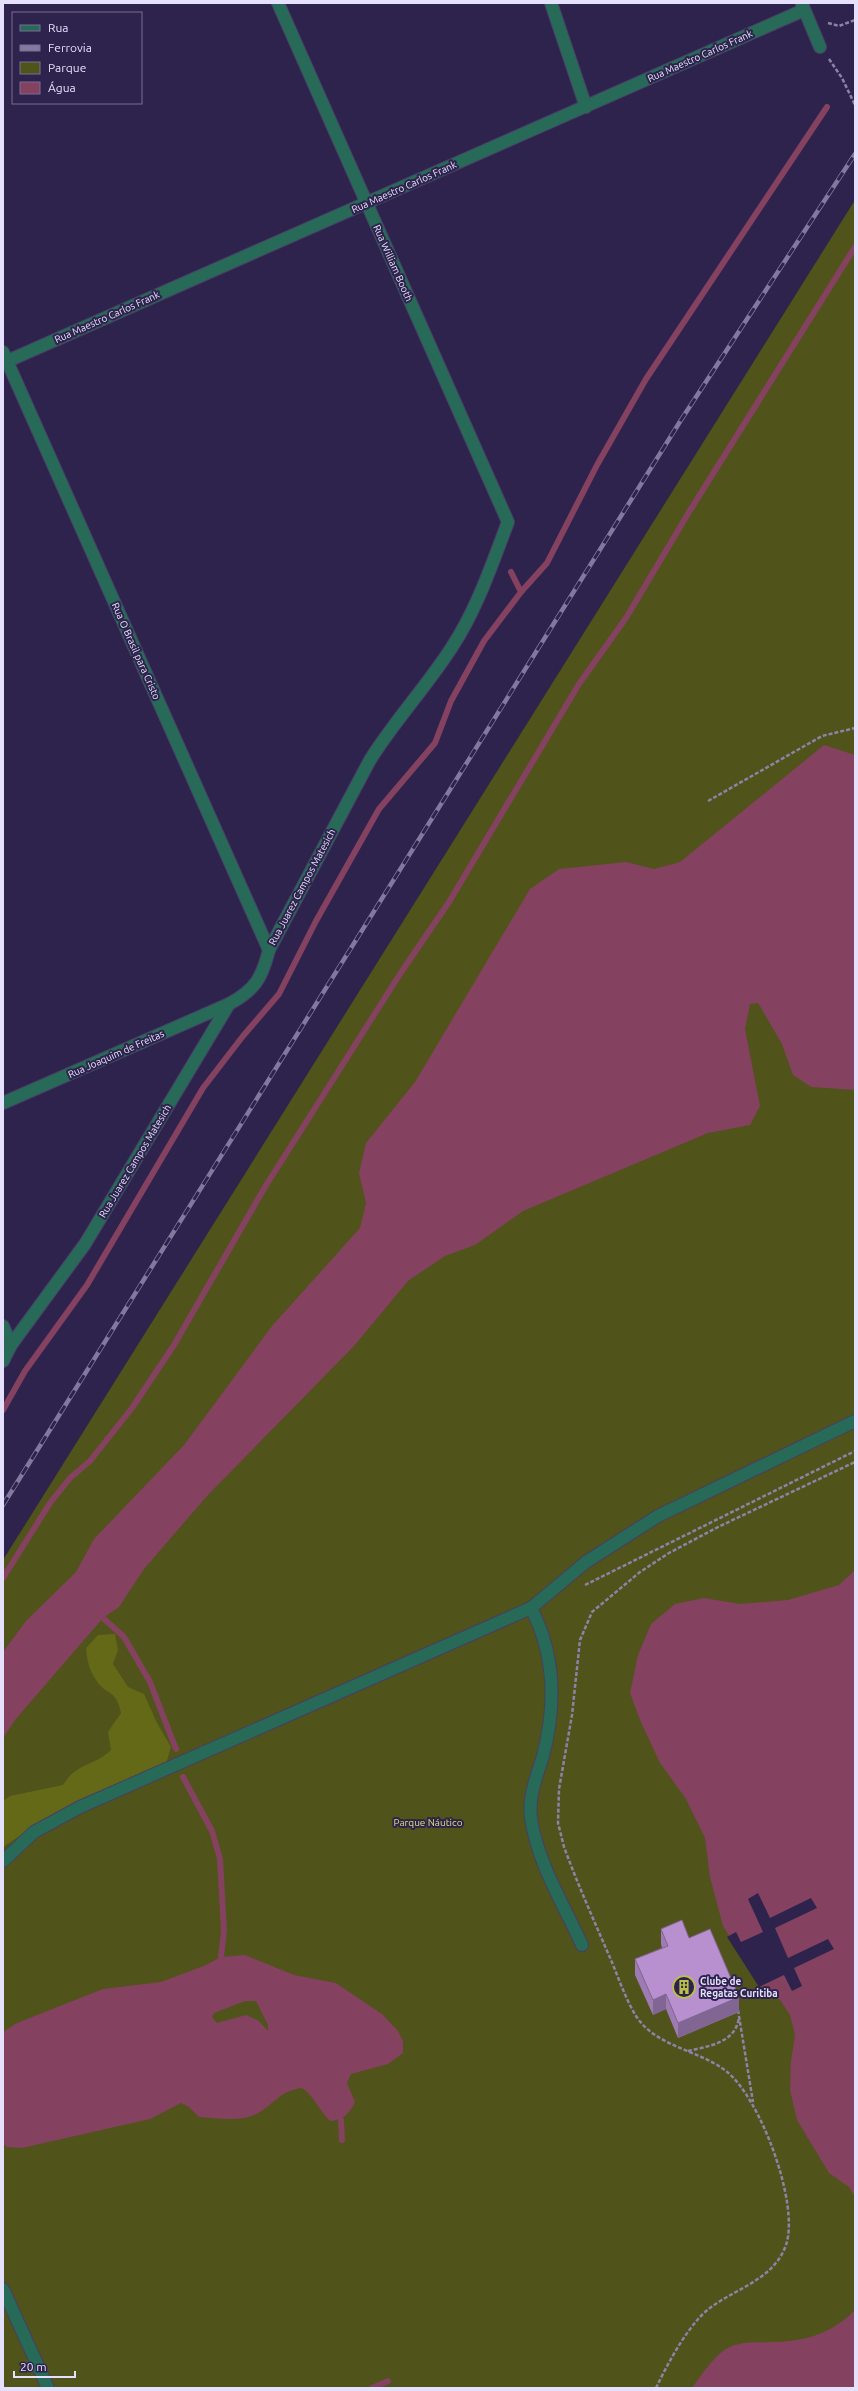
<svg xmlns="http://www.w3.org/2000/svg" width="858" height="2391" viewBox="0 0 858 2391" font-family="Ubuntu,sans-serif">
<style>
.green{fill:#50531a}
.forest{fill:#646918}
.water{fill:#854160;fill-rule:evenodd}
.pier{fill:#2e234d}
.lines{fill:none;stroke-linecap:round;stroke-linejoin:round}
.stream{stroke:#854160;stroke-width:6}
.minor-casing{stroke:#483e66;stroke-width:14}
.path{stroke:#8c84a7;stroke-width:2.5;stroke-dasharray:4 2;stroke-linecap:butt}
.minor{stroke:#286a58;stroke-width:12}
.rail-casing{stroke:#827a9e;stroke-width:4.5}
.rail{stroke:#2e234d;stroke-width:3;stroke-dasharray:9;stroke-linecap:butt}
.wall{fill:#9e7cb3}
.shaded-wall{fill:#816592}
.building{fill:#b890d0;stroke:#816592}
.labels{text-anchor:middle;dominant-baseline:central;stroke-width:4;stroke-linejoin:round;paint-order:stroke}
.street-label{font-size:10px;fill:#e5e1fc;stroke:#2e234d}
.park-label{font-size:10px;fill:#d9e177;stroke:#2e234d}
.poi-label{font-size:10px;font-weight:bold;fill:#e5e1fc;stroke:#2e234d;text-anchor:start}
</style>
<rect width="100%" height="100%" fill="#2e234d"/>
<path class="green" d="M855,200V2388H3V1560Z"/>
<path class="forest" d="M115,1634L118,1650L113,1664L128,1687L144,1694L157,1723L171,1747L165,1767L41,1822L3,1847V1801L10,1796L63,1785C77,1762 95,1766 111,1750L108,1732L121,1713C116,1688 107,1697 96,1680C89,1670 87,1660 86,1648L98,1635Z"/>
<g class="water">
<path d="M824,745L855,755V1090L811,1087L793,1075L782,1044L758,1003L750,1004L745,1029L760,1106L750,1125L708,1133L523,1211L475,1245L445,1256L408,1281L354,1346L207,1496L144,1569L119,1607L103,1618L15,1720L3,1738V1652L26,1621L76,1572L94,1539L184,1445L272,1326L360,1228L366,1203L359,1173L366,1143L415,1082L530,889L559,869L626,862L654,869L680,862Z"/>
<path d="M855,1570V2197L849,2187L829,2173L797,2120L790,2090L791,2061L795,2035L790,2015L780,2000L765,1991L723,1926L710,1877L705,1838L686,1799L660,1763L640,1720L630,1693L638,1655L651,1624L675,1604L704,1598L740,1604L788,1600L839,1585Z"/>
<path d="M245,1955L294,1975L336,1983L382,2014L398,2031L403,2041V2053L388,2064L351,2074L347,2083L355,2102C349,2114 343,2120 330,2121C319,2110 313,2095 302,2088C277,2091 273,2107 254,2115C238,2122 217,2118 199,2117L189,2107L181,2103L150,2119L22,2148L7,2147L3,2144V2032L17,2023L103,1989L161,1982L206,1965L221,1957ZM245,2001H256L268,2025V2031L259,2021L246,2015L217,2023L212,2017L214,2013Z"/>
<path d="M855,2310V2388H692C700,2377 714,2356 726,2349C741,2340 759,2343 775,2342C807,2341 832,2333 855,2310Z"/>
</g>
<path class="pier" d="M758,1893L770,1918L811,1898L817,1908L775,1928L788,1958L828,1939L834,1949L794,1968L802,1986L792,1991L784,1975L759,1987L727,1937L736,1932L741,1942L763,1932L748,1899Z"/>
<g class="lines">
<g class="stream">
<path d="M511,572L521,592"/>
<path d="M3,1410L25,1371L87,1285L203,1088L243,1036L279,994L316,921L379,809L435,743L451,701L484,641L521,592L547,563L597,465L646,379L827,107"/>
<path d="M3,1578L50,1503L70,1478L90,1461L132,1408L174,1345L265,1187L400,974L449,902L579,684L626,618L689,512L855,247"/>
<path d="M103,1618L124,1637L150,1682L176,1749"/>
<path d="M183,1777L212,1831L220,1859L224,1931L221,1957"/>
<path d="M341,2120L342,2140"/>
<path d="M372,2388L388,2381"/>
</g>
<g class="minor-casing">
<g id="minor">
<path d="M551,3L586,107"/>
<path d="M802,4L820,47"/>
<path d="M3,352L269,950"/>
<path d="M3,363L804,10"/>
<path d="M3,1103L229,1004"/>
<path d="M3,1326L11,1345"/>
<path d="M3,1361L11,1345L85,1244L229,1004C255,990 262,978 269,950L370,760C395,720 427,686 452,647C477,609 492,564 508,522L278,3"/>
<path d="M531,1608C555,1654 556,1706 543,1756C537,1775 528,1797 531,1818C537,1862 564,1905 582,1945"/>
<path d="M3,1861L34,1832L80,1807L531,1608L586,1562L658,1516L855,1421"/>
<path d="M3,2289L48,2388"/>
</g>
</g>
<g class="path">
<path d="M828,23L839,26L855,20"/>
<path d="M829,59L842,78L855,105"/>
<path d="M708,801L822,736L855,728"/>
<path d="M585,1585L855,1451"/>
<path d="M738,2010L753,2102"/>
<path d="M688,2051C709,2046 736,2043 739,2017"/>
<path d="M656,2388C667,2365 682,2337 699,2318C724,2290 772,2285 786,2245C800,2204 760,2097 726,2071C699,2050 656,2047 636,2016C626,2000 619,1979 611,1960C595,1923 578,1885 564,1847L558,1823L559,1789L572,1715L580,1640L592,1612L640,1572L669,1553L718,1527L855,1462"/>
</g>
<use href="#minor" class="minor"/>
<g class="rail-casing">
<path id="rail" d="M3,1505L681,420L855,154"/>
</g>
<use href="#rail" class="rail"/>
</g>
<path class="wall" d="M661,1929L689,1938L739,2012L678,2038L666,2009L653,2015L635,1975V1959L662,1948L661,1944Z"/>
<g class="shaded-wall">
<path d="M666,1994V2009L653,2015V2000Z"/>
<path d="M739,1997V2012L678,2038V2023Z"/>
</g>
<path class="building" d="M682,1920L689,1938L710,1929L739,1997L678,2023L666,1994L653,2000L635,1959L668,1946L661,1929Z"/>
<defs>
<g id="building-ring" transform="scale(1.15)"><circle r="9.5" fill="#2e234d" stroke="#b9c146" stroke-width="1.5"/><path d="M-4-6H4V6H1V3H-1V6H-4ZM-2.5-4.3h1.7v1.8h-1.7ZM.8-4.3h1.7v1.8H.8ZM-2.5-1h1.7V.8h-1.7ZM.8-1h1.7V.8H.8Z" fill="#b9c146"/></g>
</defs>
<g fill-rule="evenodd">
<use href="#building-ring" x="684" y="1987"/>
</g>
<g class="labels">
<g class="street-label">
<text transform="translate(700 56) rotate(-24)">Rua Maestro Carlos Frank</text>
<text transform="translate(404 187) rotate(-24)">Rua Maestro Carlos Frank</text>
<text transform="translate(393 263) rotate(66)">Rua William Booth</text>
<text transform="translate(107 317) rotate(-24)">Rua Maestro Carlos Frank</text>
<text transform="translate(136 651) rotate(66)">Rua O Brasil para Cristo</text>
<text transform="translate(302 887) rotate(-62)">Rua Juarez Campos Matesich</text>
<text transform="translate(116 1054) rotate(-24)">Rua Joaquim de Freitas</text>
<text transform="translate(135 1161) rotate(-59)">Rua Juarez Campos Matesich</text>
</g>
<g class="park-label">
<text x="428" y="1822">Parque Náutico</text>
</g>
<g class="poi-label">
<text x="700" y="1981">Clube de<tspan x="700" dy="12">Regatas Curitiba</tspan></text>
</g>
</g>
<rect width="858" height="2391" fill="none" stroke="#e5e1fc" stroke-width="8"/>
<rect x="12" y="12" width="130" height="92" fill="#2e234d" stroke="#776f93"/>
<rect x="20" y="25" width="20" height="6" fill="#286a58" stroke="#776f93"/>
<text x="48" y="32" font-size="12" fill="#e5e1fc">Rua</text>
<rect x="20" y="45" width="20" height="6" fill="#827a9e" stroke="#776f93"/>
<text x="48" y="52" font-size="12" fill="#e5e1fc">Ferrovia</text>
<rect x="20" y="62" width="20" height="12" fill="#50531a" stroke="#776f93"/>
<text x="48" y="72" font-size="12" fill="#e5e1fc">Parque</text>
<rect x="20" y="82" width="20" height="12" fill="#854160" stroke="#776f93"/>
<text x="48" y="92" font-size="12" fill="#e5e1fc">Água</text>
<path d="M14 2371v6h61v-6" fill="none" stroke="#e5e1fc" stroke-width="2"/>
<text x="20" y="2371" font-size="12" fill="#e5e1fc" stroke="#2e234d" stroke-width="3" paint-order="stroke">20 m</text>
</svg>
